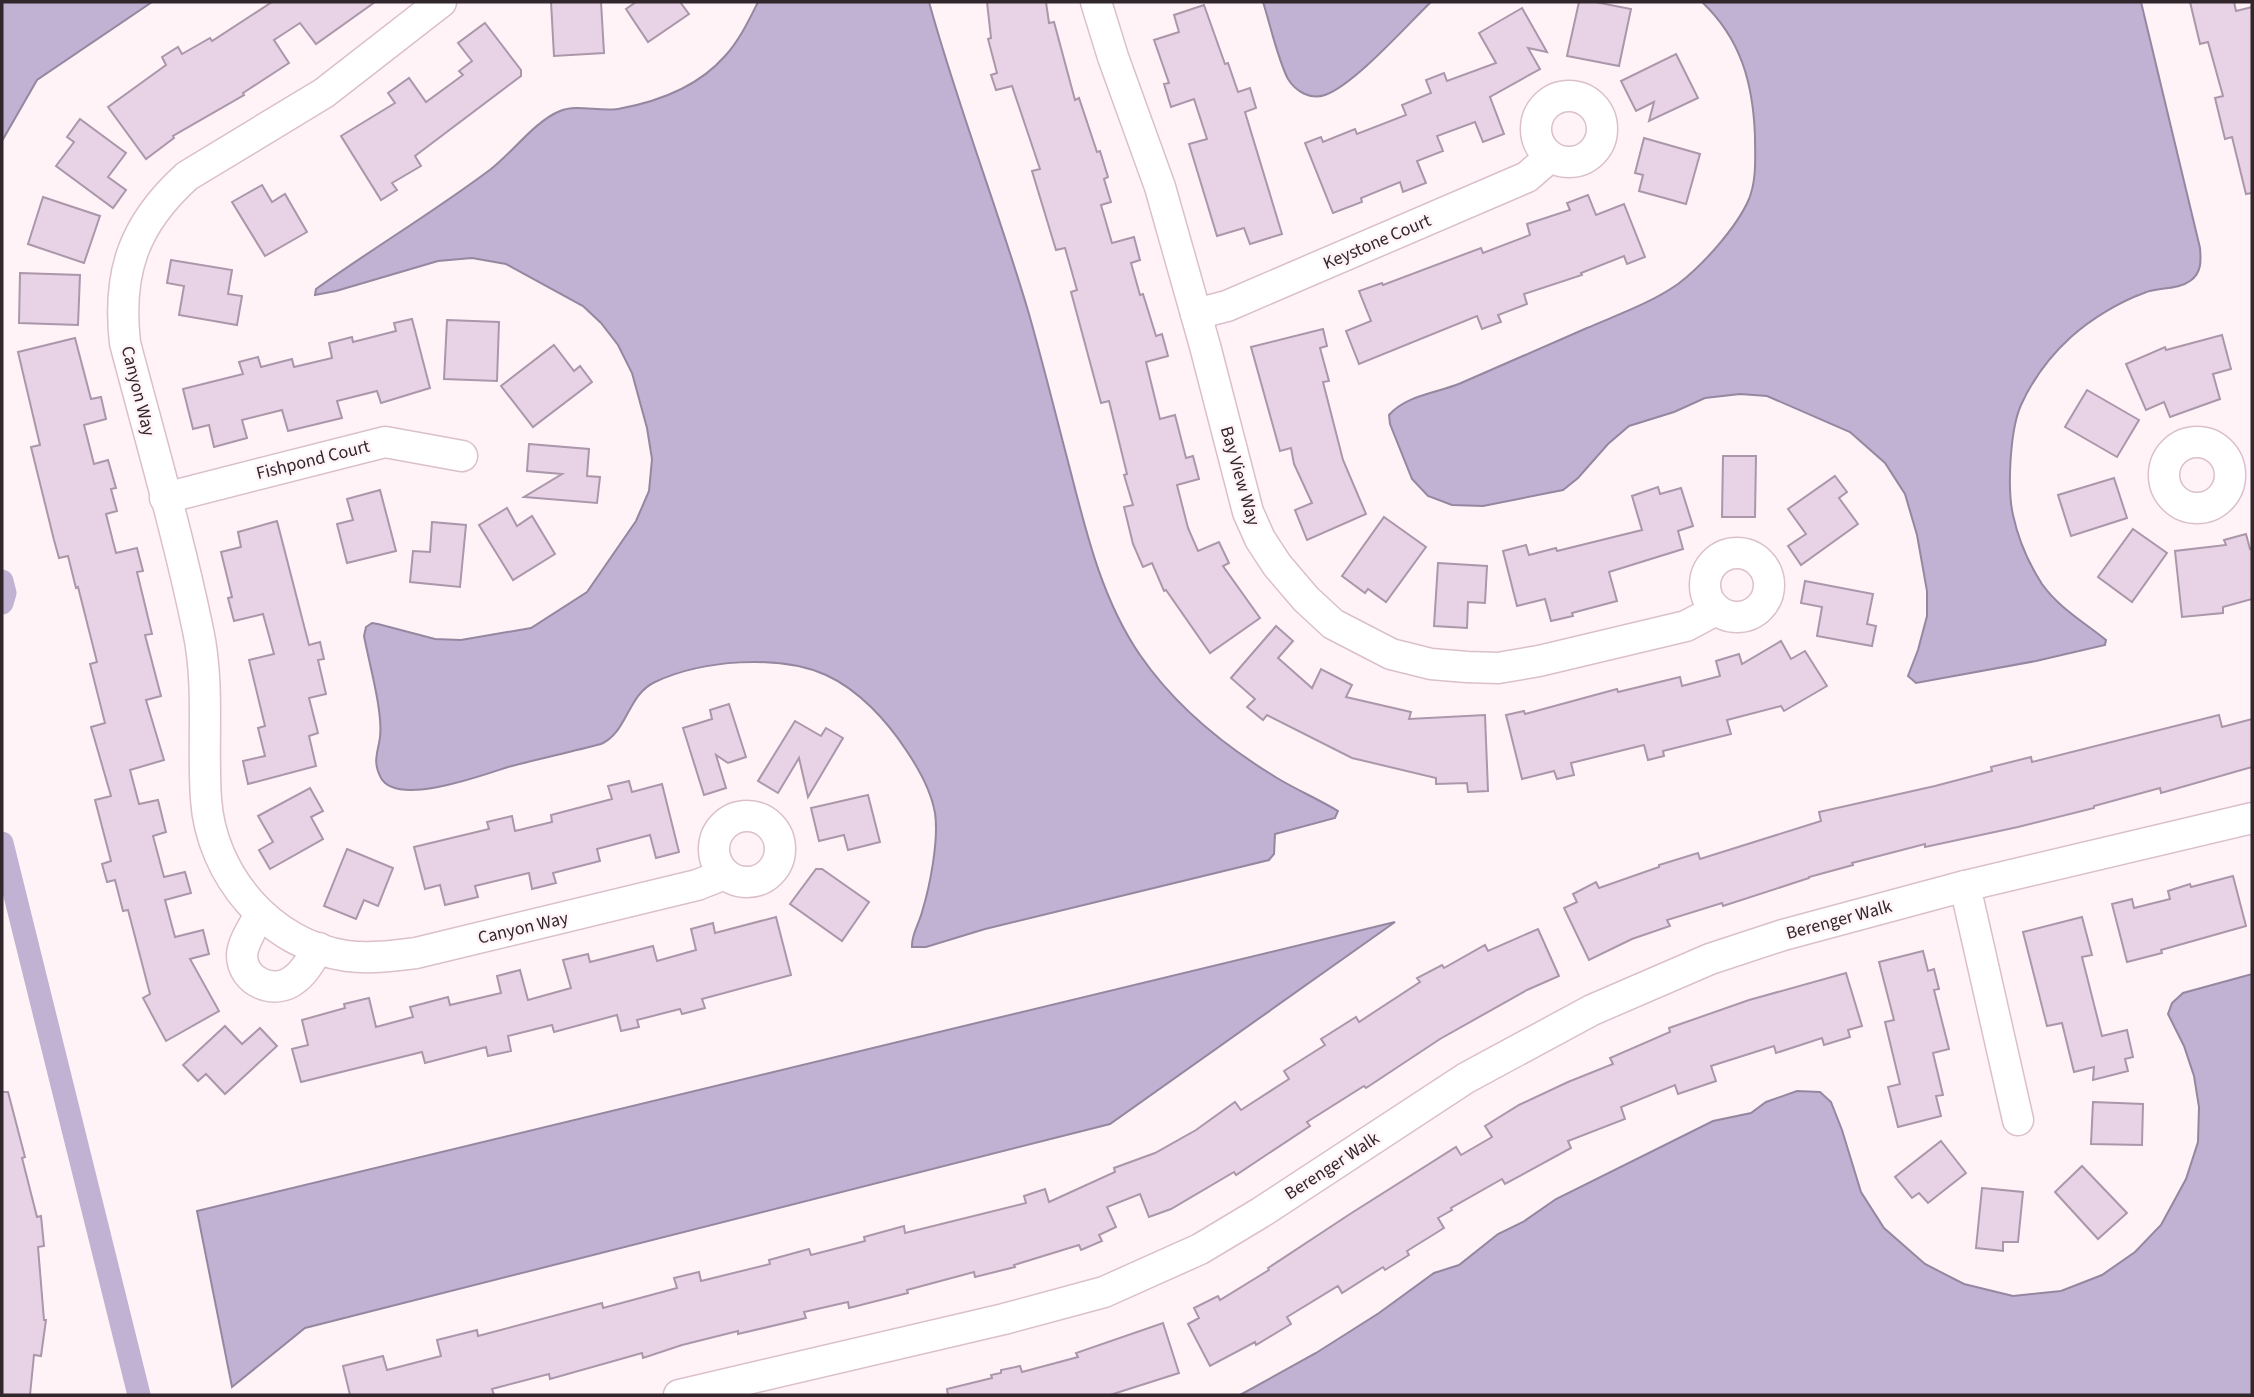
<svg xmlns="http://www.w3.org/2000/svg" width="2254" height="1397" viewBox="0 0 2254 1397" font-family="'Source Sans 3',sans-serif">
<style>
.water{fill:#c1b1d2;stroke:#9687a0;stroke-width:2}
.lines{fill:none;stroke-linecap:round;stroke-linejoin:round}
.canal{stroke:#c1b1d2;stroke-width:23}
.building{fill:#e7d2e6;stroke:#ab96aa;stroke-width:2}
.minor-casing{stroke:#dbbfcc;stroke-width:33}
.minor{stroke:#fff;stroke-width:30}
.labels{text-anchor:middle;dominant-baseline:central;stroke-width:5;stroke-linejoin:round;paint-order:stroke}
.street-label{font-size:18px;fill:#30262b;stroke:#fff3f8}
</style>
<rect width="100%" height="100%" fill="#fff3f8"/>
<g class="water">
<path d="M2,2H152L37,80L2,141Z"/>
<path d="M758,2H929C958,107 998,209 1029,314C1044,367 1057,420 1071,473C1087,536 1103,601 1140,655C1175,706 1226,747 1277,778C1297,790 1318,799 1338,811L1335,818L1275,834L1274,854L1269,860L985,929L926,947H912C911,935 919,924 922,912C930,886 939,840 935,813C931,790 919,769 906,750C887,721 859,690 826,675C778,654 702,660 655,682C627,695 628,732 601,744C570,752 539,759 508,767C483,775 397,807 381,778C372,761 378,753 380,737C383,711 369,663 364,636L366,627L372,623L378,624L435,639L461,640L531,628L587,592L636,521L649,491L652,459L647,428L632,373L618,345L601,323L583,306L506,264L472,258L438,261L336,291L315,295L316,289C373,248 434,212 491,169C512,153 535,121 560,111C577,104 599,112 618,109C657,102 698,87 725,56C739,41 749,20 758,2Z"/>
<path d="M1263,2H1431C1407,25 1354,85 1325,95C1311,100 1296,92 1288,79C1278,60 1270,24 1263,2Z"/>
<path d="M1702,2H2141L2200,248C2201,260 2202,273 2190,281C2178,290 2158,287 2144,293C2119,302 2091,319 2071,337C2050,356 2033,379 2021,405C2010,430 2007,488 2013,515C2018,538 2029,564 2042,584C2059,608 2084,622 2106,640L2105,645L2036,661L1916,683L1908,676L1918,650L1927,616V591L1917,535L1905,494L1885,463L1850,432L1767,396L1740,394L1705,398L1674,412L1629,426L1608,444L1578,478L1563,490L1483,506L1452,505L1428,496L1412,479L1390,424L1389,415C1406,395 1438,393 1461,383C1503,365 1545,346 1587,328C1617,315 1651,303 1678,284C1703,265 1737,227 1749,199C1757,179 1755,156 1755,136C1753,83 1741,39 1702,2Z"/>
<path d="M1395,922L1110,1124L305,1328L232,1387L197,1211Z"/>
<path d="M2252,974V1395H1240L1316,1353L1379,1313L1434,1273L1459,1265L1498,1234L1523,1222L1556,1199L1713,1121L1751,1113L1766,1102L1797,1091L1820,1092L1831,1102L1842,1130L1861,1192L1884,1228L1925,1264L1964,1284L2013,1296L2061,1291L2102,1275L2135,1252L2161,1225L2186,1179L2198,1142L2199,1107L2194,1076L2184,1046L2168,1014L2172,1003L2183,993Z"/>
</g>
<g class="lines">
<g class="canal">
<path d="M2,581L5,593L2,603"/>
<path d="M2,843L139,1395"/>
</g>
</g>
<g class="building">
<path d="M272,2H375L316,44L300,23L274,40L289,63L243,93L244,95L173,136L174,138L146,159L108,107L166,65L162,57L178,47L182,54L210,38L212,41Z"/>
<path d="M551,2H601L604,53L554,56Z"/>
<path d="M636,2H680L689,14L648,42L626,9Z"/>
<path d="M987,2H1046L1049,23L1054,22L1075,100L1079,98L1097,152L1100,151L1108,177L1104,179L1111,202L1101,205L1112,243L1134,237L1140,260L1131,263L1140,295L1143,294L1156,336L1162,334L1168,356L1146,362L1160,419L1175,415L1186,458L1193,456L1199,479L1177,485L1188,528L1198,551L1219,542L1229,563L1223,566L1260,618L1210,653L1166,590L1164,591L1152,563L1143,567L1133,544L1124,507L1133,505L1124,475L1127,474L1109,401L1101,403L1071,292L1077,290L1065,248L1056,250L1032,171L1040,169L1012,86L996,90L991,75L997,73L988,39L991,38Z"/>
<path d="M1579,2H1595L1631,9L1619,66L1567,56Z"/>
<path d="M2190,2H2234L2236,11L2252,7V193L2246,194L2232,137L2225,139L2215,98L2223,96L2208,42L2200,44Z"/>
<path d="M1204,5L1225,64L1228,63L1238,92L1250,88L1256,108L1245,112L1282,234L1250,244L1244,228L1217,236L1189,144L1207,139L1194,99L1171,107L1164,84L1169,83L1154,40L1179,32L1174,15Z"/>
<path d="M1522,8L1547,52L1528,48L1540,69L1490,97L1504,134L1483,142L1475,122L1437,136L1443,151L1417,161L1426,183L1403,192L1400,182L1361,198L1362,202L1333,213L1305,143L1321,137L1323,142L1355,129L1357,134L1406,115L1402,105L1431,93L1426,80L1444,73L1447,81L1496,63L1479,33Z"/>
<path d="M485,23L521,70V76L415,156L421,166L392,183L397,190L381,200L341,136L395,103L388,93L409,78L426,102L463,75L459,71L472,61L458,43Z"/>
<path d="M1676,54L1698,98L1649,121L1654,102L1636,111L1621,81Z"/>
<path d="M80,119L126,153L108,177L126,190L113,208L56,166L74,142L67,137Z"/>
<path d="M1644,138L1700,154L1686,204L1639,191L1643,175L1635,173Z"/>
<path d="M262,185L272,202L285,194L307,232L265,256L232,202Z"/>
<path d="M1588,195L1596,215L1624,204L1645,257L1627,264L1624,256L1581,273L1582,275L1524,294L1527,304L1498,315L1501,322L1482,329L1477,316L1359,364L1346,331L1371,321L1359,291L1382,283L1383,285L1481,248L1483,253L1530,235L1527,224L1570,210L1567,203Z"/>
<path d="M43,197L100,216L84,263L28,244Z"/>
<path d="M171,260L232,270L228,294L242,296L237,325L179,315L184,286L167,283Z"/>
<path d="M20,273L80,275L78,325L19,323Z"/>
<path d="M412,319L430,388L381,403L377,391L337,401L342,418L288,431L282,410L242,420L247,438L214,447L209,425L193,429L183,389L243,374L239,362L258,357L261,367L292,359L294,367L332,358L329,343L352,337L353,342L396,331L394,323Z"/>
<path d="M447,320L499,322L497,381L444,379Z"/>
<path d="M1323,329L1327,346L1320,348L1329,381L1323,382L1343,460L1366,514L1307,540L1295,510L1312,503L1294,464L1291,448L1280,451L1251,347Z"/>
<path d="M2222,335L2231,369L2213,374L2220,399L2170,417L2164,402L2146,410L2126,364L2165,347L2166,350Z"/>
<path d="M75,338L91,399L101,397L106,419L84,425L94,464L108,460L116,488L111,489L117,511L106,514L116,553L137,548L143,571L137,572L152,634L145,635L161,696L146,700L164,760L130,770L139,804L158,800L166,832L153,836L164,877L185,872L191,893L165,900L175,937L203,930L209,954L190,959L219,1011L166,1041L143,998L150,994L128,910L123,911L115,880L107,882L102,864L111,861L95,800L111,796L91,727L105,723L90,664L97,662L78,587L76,588L68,556L59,558L54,540L31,447L40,445L18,352Z"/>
<path d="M554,345L574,371L580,366L592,382L533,427L501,386Z"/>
<path d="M2087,390L2139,420L2117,457L2065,427Z"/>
<path d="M529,444L589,449L587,476L600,477L597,503L524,497L562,474L527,471Z"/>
<path d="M1723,456H1756L1755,517H1722Z"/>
<path d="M1835,476L1847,492L1839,498L1858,524L1801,565L1788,546L1806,534L1788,509Z"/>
<path d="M2114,478L2127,518L2071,536L2058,495Z"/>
<path d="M1658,487L1660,494L1681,488L1693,526L1678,531L1683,549L1609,572L1617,601L1572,613L1573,616L1551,621L1545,599L1517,606L1503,551L1526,545L1529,555L1556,548L1557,551L1642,530L1632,496Z"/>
<path d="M380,490L396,551L347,563L337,524L353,520L347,499Z"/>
<path d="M507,508L517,526L532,516L555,554L513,580L479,525Z"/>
<path d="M1384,517L1426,547L1386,602L1368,589L1365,593L1342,576Z"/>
<path d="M277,521L309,645L320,642L324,659L318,660L326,694L309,698L318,733L309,736L316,766L248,784L243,761L265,756L258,728L265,726L249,660L274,654L263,614L234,621L228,598L232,597L221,552L241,547L238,532Z"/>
<path d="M432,522L466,525L460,587L410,582L413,551L430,552Z"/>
<path d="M2133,529L2167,553L2132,602L2098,577Z"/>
<path d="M2246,534L2250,549L2252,548V599L2223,607V613L2182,617L2175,551L2226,545L2224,540Z"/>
<path d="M1438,563L1487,566L1485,603L1468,602L1467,628L1434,626Z"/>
<path d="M1805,581L1873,594L1867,624L1876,626L1872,646L1817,636L1822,607L1801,603Z"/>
<path d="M1276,626L1293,641L1278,658L1312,688L1321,669L1352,685L1346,697L1411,712L1409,719L1485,715L1488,791L1468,792L1467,783L1436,784V778L1352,758L1267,715L1263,720L1247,707L1255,699L1231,678Z"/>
<path d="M1781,641L1791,659L1805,651L1827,686L1784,711L1781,706L1727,720L1731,734L1663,751L1664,756L1648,760L1644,745L1571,763L1574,775L1557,779L1554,771L1522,779L1506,715L1524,711L1525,714L1617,689L1618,692L1680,677L1682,686L1720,676L1716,661L1739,654L1742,664Z"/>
<path d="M729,704L746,757L728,763L716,755L726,788L704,795L683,728L712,719L710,710Z"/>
<path d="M2219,715L2222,727L2252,719V767L2161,793L2160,788L2094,806V808L2018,827L1925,847V844L1852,863L1853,865L1809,877V878L1723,906L1722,903L1667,920L1670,926L1632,939L1589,960L1564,908L1577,902L1573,894L1596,882L1599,888L1659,867V865L1698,853L1700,859L1821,821L1819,812L1935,786L1992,771L1991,767L2031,757L2032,762Z"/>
<path d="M795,721L821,736L826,728L843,738L808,797L799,758L778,793L758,781Z"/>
<path d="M629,781L632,792L662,784L679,852L656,858L650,835L597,849L600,861L553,873L556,883L532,889L529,873L475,886L478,897L445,905L440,885L425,889L414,847L489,829L487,822L512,816L515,831L552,822L551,815L612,799L608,786Z"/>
<path d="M310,788L323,811L311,817L323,839L270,869L259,850L273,842L258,816Z"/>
<path d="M868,795L880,842L848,850L844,835L819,841L811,808Z"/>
<path d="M347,849L393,868L378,906L364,900L356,919L324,906Z"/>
<path d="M816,869H822L869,902L842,941L790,904Z"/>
<path d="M2233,876L2246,926L2161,950L2162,953L2127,962L2112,904L2132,899L2134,908L2170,899L2168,891L2190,884L2191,887Z"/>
<path d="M776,917L791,975L702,999L705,1008L682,1014L680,1009L637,1020L639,1027L621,1031L617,1015L554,1032L552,1025L508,1036L511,1051L488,1056L486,1047L425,1063L422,1052L301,1082L292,1049L308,1045L302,1020L345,1008L344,1004L369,998L376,1027L413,1017L410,1007L448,997L450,1005L501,993L497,976L520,970L528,1000L571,988L563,960L588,954L590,962L653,946L657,961L696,950L691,929L713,923L715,933Z"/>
<path d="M2082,917L2092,955L2082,957L2102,1036L2127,1030L2133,1057L2125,1059L2128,1071L2093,1080L2094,1067L2074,1072L2062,1023L2047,1026L2023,932Z"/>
<path d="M1538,929L1559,976L1527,990L1440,1039L1366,1088L1364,1086L1307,1122L1310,1126L1236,1175L1234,1172L1171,1209L1149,1217L1140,1194L1107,1207L1116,1227L1099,1235L1102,1241L1081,1250L1079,1245L1014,1265L1015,1267L975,1277L974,1272L907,1290L908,1293L849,1308L848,1302L804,1312L806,1318L738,1334V1331L682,1345L643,1358L642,1353L550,1379L549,1374L492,1389L494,1395H350L343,1366L383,1356L387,1370L441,1356L437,1340L477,1330L478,1336L602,1303L603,1308L677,1288L674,1278L699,1272L701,1281L770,1264L769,1260L809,1249L811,1255L865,1241L864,1237L904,1226L905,1233L1026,1203L1024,1196L1045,1189L1049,1202L1115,1172L1114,1168L1155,1153L1196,1130L1235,1102L1241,1110L1289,1079L1284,1071L1325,1045L1321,1039L1356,1017L1359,1022L1420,982L1417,978L1442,965L1444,968L1485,945L1488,951Z"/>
<path d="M1923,951L1928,971L1934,969L1939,989L1934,990L1949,1049L1933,1053L1943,1095L1936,1096L1941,1116L1898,1127L1888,1087L1900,1084L1885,1022L1894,1020L1879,962Z"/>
<path d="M1846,973L1862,1026L1848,1030L1850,1037L1824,1045L1822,1038L1776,1053L1774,1046L1711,1066L1716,1081L1678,1094L1675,1085L1621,1107L1625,1119L1568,1141L1571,1148L1505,1184L1502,1179L1451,1208L1452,1210L1438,1218L1444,1228L1407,1251L1409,1255L1385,1270L1383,1267L1342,1293L1338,1286L1287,1317L1291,1324L1256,1345L1255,1342L1210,1366L1188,1324L1199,1318L1194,1308L1218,1296L1220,1300L1269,1270L1268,1268L1350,1214L1456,1147L1461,1155L1492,1137L1485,1126L1519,1105L1568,1082L1613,1064L1610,1058L1670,1032L1669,1028L1749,1000Z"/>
<path d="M225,1026L242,1044L260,1028L277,1046L225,1094L206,1074L198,1081L183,1065Z"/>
<path d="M2,1092H8L25,1157L22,1158L37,1217L41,1216L44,1246L38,1247L44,1320H46L41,1356L34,1355L30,1395H2Z"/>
<path d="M2093,1102L2143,1104L2142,1145L2091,1144Z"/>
<path d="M1941,1141L1966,1173L1928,1203L1919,1193L1912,1198L1895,1177Z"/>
<path d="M2082,1166L2127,1213L2098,1239L2055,1192Z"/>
<path d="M1982,1188L2023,1192L2018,1242H2003V1251L1976,1248Z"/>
<path d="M1163,1323L1179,1373L1110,1395H948L947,1389L992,1378L991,1375L1001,1373V1370L1020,1366L1022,1372L1078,1357L1076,1353Z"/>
</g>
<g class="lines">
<g class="minor-casing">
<g id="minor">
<path d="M441,2L324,93L187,176C134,224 117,272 125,343C150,438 178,534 198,630C210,686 202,743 206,799C211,875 270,945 347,956C370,959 392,956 416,953L697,885L725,874"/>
<path d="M1096,2L1113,57L1160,187L1205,346L1248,512L1260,539L1277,565L1306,599L1333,624L1391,654L1431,664L1467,667L1498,668L1539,661L1686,626L1716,610"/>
<circle cx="1569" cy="129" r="33"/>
<path d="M1196,314L1227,306L1527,177L1550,157"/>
<circle cx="2197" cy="475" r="33"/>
<path d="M165,498L385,442L462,456"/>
<circle cx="1737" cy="585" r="32"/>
<circle cx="747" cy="849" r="33"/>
<path d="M1965,886L2018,1120"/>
<path d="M260,914C254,926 243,941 242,955C242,982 275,996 295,979C305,972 312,958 319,948"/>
<path d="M679,1395L1004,1319L1104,1292L1200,1249L1260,1213L1466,1078L1592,1010L1710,959L1783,935L1965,886L2252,818"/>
</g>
</g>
<use href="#minor" class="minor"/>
</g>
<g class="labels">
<g class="street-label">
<text transform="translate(1377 242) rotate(-23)">Keystone Court</text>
<text transform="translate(138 391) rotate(76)">Canyon Way</text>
<text transform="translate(313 460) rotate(-14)">Fishpond Court</text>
<text transform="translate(1240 476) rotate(74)">Bay View Way</text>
<text transform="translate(1839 920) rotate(-15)">Berenger Walk</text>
<text transform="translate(523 928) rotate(-13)">Canyon Way</text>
<text transform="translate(1332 1166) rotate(-33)">Berenger Walk</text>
</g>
</g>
<rect width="2254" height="1397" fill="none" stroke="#30262b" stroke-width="7"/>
</svg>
